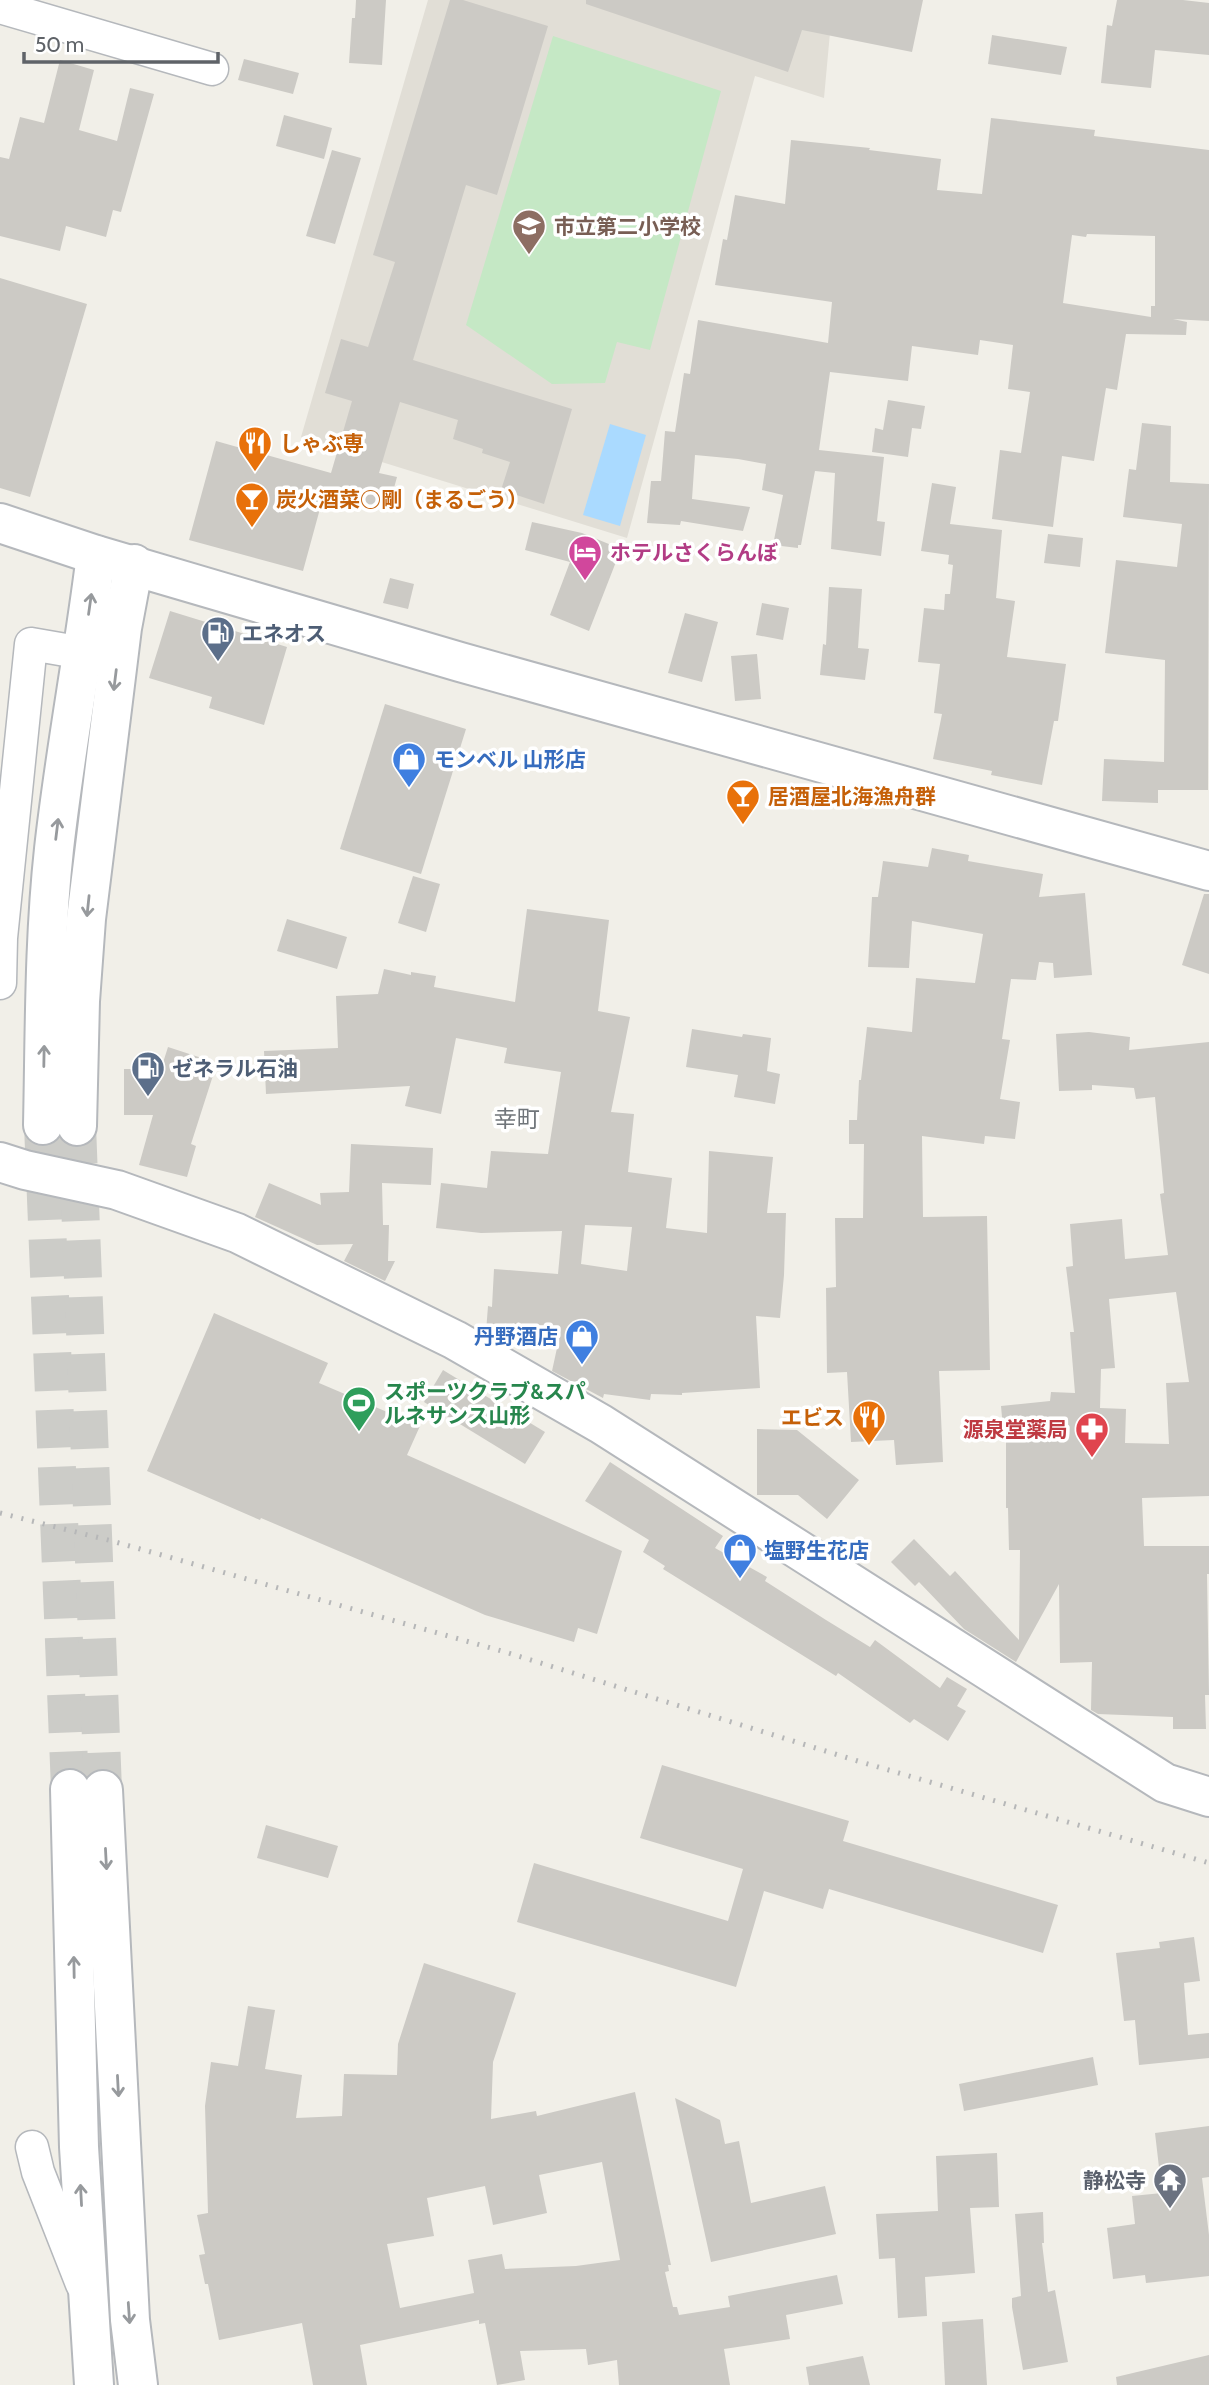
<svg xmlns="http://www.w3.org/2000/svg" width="1209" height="2385" viewBox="0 0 1209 2385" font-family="Cabin,'Noto Sans JP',sans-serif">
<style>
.education{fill:#e1ded6}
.green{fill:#c5e8c5}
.water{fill:#aadaff}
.building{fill:#cccac5;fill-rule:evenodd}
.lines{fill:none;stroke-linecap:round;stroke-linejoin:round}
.tertiary-tunnel{stroke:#ccccc8;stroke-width:38;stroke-dasharray:38 19;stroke-linecap:butt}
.minor-casing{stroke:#b5b8bc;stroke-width:35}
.tertiary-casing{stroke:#b5b8bc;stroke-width:42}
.minor{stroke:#fff;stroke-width:32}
.tertiary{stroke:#fff;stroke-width:38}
.rail{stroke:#b6b7b8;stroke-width:5;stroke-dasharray:2 9;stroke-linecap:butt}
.oneway{stroke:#979a9d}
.labels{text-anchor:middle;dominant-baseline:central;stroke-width:7;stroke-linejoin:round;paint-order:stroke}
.education-label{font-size:21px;font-weight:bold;fill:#785e54;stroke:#fff;text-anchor:start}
.food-label{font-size:21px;font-weight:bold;fill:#c56008;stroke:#fff;text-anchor:start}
.hotel-label{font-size:21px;font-weight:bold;fill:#b23c85;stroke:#fff;text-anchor:start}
.service-label{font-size:21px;font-weight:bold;fill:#4e5e75;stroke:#fff;text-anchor:start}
.shop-label{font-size:21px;font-weight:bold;fill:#366cbe;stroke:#fff;text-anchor:start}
.leisure-label{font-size:21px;font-weight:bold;fill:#27864d;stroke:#fff;text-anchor:start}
.health-label{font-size:21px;font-weight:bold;fill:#be3a42;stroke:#fff;text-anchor:end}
.worship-label{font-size:21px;font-weight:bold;fill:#5b616d;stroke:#fff;text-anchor:end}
.neighbourhood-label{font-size:23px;fill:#70757a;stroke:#fff}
</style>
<rect width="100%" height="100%" fill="#f1efe8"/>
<path class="education" d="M428,0H833L824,98L755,76L627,538L301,437Z"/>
<path class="green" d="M553,36L721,91L650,350L617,342L605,383L552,384L466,325Z"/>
<path class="water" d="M610,424L646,435L620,526L583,515Z"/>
<g class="building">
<path d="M356,0H386L382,65L349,63L352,18H355Z"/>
<path d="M450,0H463L548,26L497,195L466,185L413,360L572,409L544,504L501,490L510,462L482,453L483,449L453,439L458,420L400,402L379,473L397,477L388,510L324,494L303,571L189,540L216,441L331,473L352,401L325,393L341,339L368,347L395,262L373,255Z"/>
<path d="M586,0H923L912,52L802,30L788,72L586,4Z"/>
<path d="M1117,0H1183L1209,3V55L1155,50L1151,88L1101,83L1107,25L1112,26Z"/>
<path d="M992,35L1067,47L1061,75L988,64Z"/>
<path d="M244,59L299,73L293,94L238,80Z"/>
<path d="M60,60L94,70L79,130L117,141L130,88L154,94L121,212L113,210L106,237L66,226L60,251L0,236V157L9,159L20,117L44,123Z"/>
<path d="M284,115L332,128L324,159L276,146Z"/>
<path d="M991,118L1095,130L1094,136L1209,150V321L1173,319L1187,322L1186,335L1126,334L1117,390L1106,388L1094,461L1062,456L1053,527L992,519L1000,450L1021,453L1030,392L1008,389L1013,345L980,340L978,355L912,346L908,381L830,372L819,450L884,457L877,521L885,522L881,556L831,549L835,473L815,471L801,545H798V548L773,545L783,495L762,490L766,464L738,459L695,455L692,499L750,507L743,531L681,521L680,525L647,523L651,481H661L665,431L675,432L684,373L690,374L698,320L828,343L832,302L715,285L723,239L727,240L735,195L785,204L791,140L870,148L869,150L941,159L937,190L982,194ZM1087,234L1155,236V306H1151V317L1063,303L1072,235L1086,237Z"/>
<path d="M332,150L361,158L335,244L306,236Z"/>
<path d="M0,278L87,304L30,497L0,488Z"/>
<path d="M888,400L925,406L921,429L912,428L908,457L872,452L875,428L883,430Z"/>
<path d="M1142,423L1171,426L1170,482L1209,484L1208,790H1158V803L1102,801L1104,759L1164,762L1165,660L1105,653L1116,560L1177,567L1182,524L1123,517L1129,469L1136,470Z"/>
<path d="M932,483L956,487L950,524L1002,530L996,598L1015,601L1007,657L1066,664L1058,721H1054L1042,785L991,775L992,771L933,759L942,714L934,713L940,664L918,662L924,608L944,610L945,594H950L953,565L948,564L949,555L921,551Z"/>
<path d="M532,522L582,533L621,549L589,631L550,615L570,562L525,550Z"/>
<path d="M1048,534L1083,538L1080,567L1044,563Z"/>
<path d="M390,578L414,584L408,609L383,603Z"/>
<path d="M829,587L862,589L858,648L869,649L865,680L820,675L823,644L826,645Z"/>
<path d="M762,603L789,608L783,640L756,635Z"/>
<path d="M170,611L287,647L264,725L209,708L212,697L149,678Z"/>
<path d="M685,613L718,622L702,682L668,673Z"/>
<path d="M757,654L761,699L735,701L731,656Z"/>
<path d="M385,704L466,729L421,874L340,849Z"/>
<path d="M932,848L969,855L968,861L1043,874L1039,897L1085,893L1092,975L1054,978L1053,963L1039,962L1036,980L1011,979L1002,1039L1010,1040L1000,1099L1020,1102L1015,1139L985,1136L984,1144L922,1136L923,1217L987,1216L990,1370L939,1371L943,1462L896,1465L894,1440L851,1442L847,1372L827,1373L826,1288L836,1287L835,1218H863L864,1144H849V1120H857L859,1080H861L867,1027L912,1032L916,978L975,983L983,934L912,921L909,968L868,967L872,897H878L883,861L928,867Z"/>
<path d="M413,876L440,884L426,932L398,923Z"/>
<path d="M1204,894H1209V974L1182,965Z"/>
<path d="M527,909L609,920L598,1011L630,1017L611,1112L634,1114L628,1172L672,1178L666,1228L707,1233L709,1151L773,1157L767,1213H786L784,1275L780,1318L756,1316L760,1388L682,1393V1395L651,1394L650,1400L604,1394L603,1398L552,1371L557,1348L506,1344L486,1332L488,1306L492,1307L494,1269L558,1274L562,1231L481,1233L436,1228L441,1183L487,1188L491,1151L548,1154L561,1072L504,1063L507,1048L456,1038L441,1114L405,1106L410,1086L266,1094L264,1051L338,1048L336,996L378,994L384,969L411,975V972L436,976L434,987L515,1002ZM585,1225L632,1227L627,1271L581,1264Z"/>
<path d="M287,919L347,937L337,969L277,951Z"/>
<path d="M692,1029L742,1037L743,1034L771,1038L767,1071L780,1074L775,1104L734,1097L738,1075L686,1067Z"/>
<path d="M1089,1032L1130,1037L1129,1050L1209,1042V1496L1142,1498L1144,1546H1209V1574H1207L1209,1695H1205L1206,1729H1173V1717L1098,1714L1091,1710L1092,1662L1060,1663L1059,1584L1016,1662L964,1629L919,1582L915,1586L891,1562L914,1539L950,1576L955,1571L1019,1640L1020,1550H1009L1008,1508H1006V1439H1004L1001,1406L1050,1401L1051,1392L1075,1393L1070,1332H1074L1066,1267L1073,1266L1070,1224L1122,1219L1125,1259L1168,1255L1160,1194L1164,1193L1155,1097L1136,1099L1134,1088L1092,1085V1090L1059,1091L1056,1034ZM1176,1292L1189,1382L1166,1383L1169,1444L1125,1443L1126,1409L1100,1408L1101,1369L1115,1368L1109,1299Z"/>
<path d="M168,1047L217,1063L191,1144L196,1146L187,1177L139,1165L153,1115H124V1069H161Z"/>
<path d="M351,1144L433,1148L431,1185L382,1183L383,1225H389L388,1261H395L385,1281L344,1261L353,1244L317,1245L255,1217L269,1183L321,1205L320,1193L349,1192Z"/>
<path d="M214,1313L328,1363L319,1383L420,1426L407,1455L622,1551L597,1634L578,1628L574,1642L485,1615L362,1561L261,1518L260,1520L147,1471Z"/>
<path d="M443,1370L545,1432L525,1464L424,1402Z"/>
<path d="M757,1429L797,1430L859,1480L827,1519L798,1495H757Z"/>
<path d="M610,1462L723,1536L715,1548L767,1577L765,1581L826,1620L870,1647L875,1640L940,1688L947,1677L967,1689L957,1706L966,1711L948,1741L914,1719L910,1723L838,1673L836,1676L663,1569L665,1566L643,1552L649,1540L585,1501Z"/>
<path d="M662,1765L849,1821L843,1841L1058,1905L1043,1953L829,1889L823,1909L764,1891L736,1987L517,1922L534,1863L728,1921L743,1869L640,1838Z"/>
<path d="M266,1825L338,1846L328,1878L257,1858Z"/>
<path d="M1194,1937L1200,1981L1184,1983L1188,2035L1209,2033V2058L1139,2065L1135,2020L1124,2021L1116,1953L1160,1948L1159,1942Z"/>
<path d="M424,1963L516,1993L493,2062L491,2119L536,2111L537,2116L635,2092L671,2265H668L669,2271L665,2272L673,2307H677L679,2315L730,2307L728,2296L837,2275L843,2304L786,2315L790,2339L724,2349L730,2385H619L617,2360L588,2365L586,2349L520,2351L525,2380L497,2385L485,2323L479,2324V2320L360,2345L367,2385H313L302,2323L219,2340L208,2284H205L199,2255L205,2254L197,2215L208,2213L205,2106L211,2062L238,2066L248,2006L275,2010L265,2069L302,2075L296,2118L342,2116L344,2074L397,2075L398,2044ZM602,2162L620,2260L576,2266L505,2269L502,2254L468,2260L474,2293L400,2308L387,2244L434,2236L427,2198L485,2186L493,2225L547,2213L539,2175Z"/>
<path d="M1093,2057L1098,2085L964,2111L959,2084Z"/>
<path d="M675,2098L720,2120L725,2144L739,2141L751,2203L825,2186L836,2234L711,2262Z"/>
<path d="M1209,2126V2177L1202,2178L1209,2235V2276L1146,2283L1145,2275L1113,2279L1107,2228L1135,2224L1132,2196L1162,2193L1155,2133Z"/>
<path d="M997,2153L999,2207L970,2208L975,2273L925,2277L927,2316L898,2318L895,2258L879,2259L876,2214L938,2211L936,2156Z"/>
<path d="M1043,2212L1044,2243H1042L1048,2292L1055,2290L1068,2362L1023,2370L1012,2307V2298L1021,2296L1015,2214Z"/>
<path d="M983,2319L987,2385H945L942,2322Z"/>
<path d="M1209,2355V2385H1117L1116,2377Z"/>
<path d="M863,2356L870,2385H809L806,2367Z"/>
</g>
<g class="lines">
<g class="tertiary-tunnel">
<path d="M43,1125L70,1789"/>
<path d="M77,1126L103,1790"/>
</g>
<g class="minor-casing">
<g id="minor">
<path d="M0,7L212,69"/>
<path d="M0,983L1,938L31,644L83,653"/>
<path d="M32,2147L38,2172L82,2284"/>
</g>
</g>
<g class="tertiary-casing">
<g id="tertiary">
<path d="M0,523L96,555L460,662L1209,871"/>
<path d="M43,1125C45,1033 44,940 54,849C65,750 84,653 96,555"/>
<path d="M77,1126L80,1001L86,919L122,628L134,564"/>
<path d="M0,1162L25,1170L117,1190L237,1233L455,1340L601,1424L1165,1783L1209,1797"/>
<path d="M70,1789L79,2147L94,2385"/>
<path d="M103,1790L130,2320L138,2385"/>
</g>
</g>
<use href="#minor" class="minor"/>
<use href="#tertiary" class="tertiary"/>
<path class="rail" d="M0,1513L112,1541L505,1652L861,1762L1209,1863"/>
</g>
<defs><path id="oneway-shaft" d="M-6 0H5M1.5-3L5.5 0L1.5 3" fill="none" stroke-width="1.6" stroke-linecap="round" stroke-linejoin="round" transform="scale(1.75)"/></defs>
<g class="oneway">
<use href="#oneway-shaft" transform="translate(90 604) rotate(-82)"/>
<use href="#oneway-shaft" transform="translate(115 680) rotate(97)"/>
<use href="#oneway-shaft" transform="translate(57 829) rotate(-83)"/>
<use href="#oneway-shaft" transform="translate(88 906) rotate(96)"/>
<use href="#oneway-shaft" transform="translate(44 1056) rotate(-89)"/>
<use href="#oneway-shaft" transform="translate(106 1859) rotate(87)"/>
<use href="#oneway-shaft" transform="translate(74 1967) rotate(-91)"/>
<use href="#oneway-shaft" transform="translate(118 2086) rotate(87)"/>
<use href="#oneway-shaft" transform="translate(81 2195) rotate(-93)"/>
<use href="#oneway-shaft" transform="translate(129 2313) rotate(86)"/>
</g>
<defs>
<g id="school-pin" transform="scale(1.75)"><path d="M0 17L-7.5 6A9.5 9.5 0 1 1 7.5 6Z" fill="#8d6e63" stroke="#fff"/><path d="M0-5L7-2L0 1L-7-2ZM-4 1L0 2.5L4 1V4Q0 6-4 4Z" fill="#fff"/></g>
<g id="restaurant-pin" transform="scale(1.75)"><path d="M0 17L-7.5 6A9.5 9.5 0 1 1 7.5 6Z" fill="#e8710a" stroke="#fff"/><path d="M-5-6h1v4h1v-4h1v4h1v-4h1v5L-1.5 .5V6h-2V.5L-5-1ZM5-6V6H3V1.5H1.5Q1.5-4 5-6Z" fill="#fff"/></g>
<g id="bar-pin" transform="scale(1.75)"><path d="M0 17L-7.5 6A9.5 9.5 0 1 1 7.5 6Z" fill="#e8710a" stroke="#fff"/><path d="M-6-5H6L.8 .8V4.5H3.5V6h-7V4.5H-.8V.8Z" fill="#fff"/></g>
<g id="hotel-pin" transform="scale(1.75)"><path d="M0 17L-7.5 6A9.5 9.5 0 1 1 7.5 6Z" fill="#d1479c" stroke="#fff"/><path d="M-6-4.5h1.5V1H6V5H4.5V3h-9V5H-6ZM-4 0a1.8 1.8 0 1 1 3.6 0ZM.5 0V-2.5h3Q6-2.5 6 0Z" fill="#fff"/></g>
<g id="fuel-pin" transform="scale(1.75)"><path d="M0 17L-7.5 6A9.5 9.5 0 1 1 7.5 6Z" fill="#5c6f8a" stroke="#fff"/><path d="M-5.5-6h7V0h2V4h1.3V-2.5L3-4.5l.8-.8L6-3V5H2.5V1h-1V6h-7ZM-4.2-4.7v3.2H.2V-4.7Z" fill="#fff"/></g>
<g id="shop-pin" transform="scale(1.75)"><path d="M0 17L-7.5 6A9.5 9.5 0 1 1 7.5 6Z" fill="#3f7fe0" stroke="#fff"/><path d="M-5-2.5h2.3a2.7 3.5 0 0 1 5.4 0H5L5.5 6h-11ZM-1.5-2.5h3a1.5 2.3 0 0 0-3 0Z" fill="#fff"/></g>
<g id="stadium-pin" transform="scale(1.75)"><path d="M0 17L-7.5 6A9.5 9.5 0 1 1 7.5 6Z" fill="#2e9e5b" stroke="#fff"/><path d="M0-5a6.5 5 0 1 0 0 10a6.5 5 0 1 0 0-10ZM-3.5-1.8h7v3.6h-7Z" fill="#fff"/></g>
<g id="pharmacy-pin" transform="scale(1.75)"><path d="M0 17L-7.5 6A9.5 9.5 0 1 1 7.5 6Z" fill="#e0444e" stroke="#fff"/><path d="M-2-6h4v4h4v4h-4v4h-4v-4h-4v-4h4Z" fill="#fff"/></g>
<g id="temple-pin" transform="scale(1.75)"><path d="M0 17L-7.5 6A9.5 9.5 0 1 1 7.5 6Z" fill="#6b7280" stroke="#fff"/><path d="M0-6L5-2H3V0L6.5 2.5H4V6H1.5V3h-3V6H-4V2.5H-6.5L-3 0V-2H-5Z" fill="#fff"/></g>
</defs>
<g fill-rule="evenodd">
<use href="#school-pin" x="529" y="226"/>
<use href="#restaurant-pin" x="255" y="443"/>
<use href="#bar-pin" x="252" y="499"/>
<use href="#hotel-pin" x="585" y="552"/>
<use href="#fuel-pin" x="218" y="633"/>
<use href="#shop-pin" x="409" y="759"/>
<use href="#bar-pin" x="743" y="796"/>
<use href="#fuel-pin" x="148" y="1068"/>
<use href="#shop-pin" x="582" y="1336"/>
<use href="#stadium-pin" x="359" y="1403"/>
<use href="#restaurant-pin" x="869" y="1417"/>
<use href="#pharmacy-pin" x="1092" y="1429"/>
<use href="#shop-pin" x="740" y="1550"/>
<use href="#temple-pin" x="1170" y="2180"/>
</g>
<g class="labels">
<g class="education-label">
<text x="554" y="226">市立第二小学校</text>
</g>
<g class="food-label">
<text x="280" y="443">しゃぶ専</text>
<text x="276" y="499">炭火酒菜○剛（まるごう）</text>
<text x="768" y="796">居酒屋北海漁舟群</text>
<text x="844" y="1417" text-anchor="end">エビス</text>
</g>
<g class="hotel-label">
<text x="610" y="552">ホテルさくらんぼ</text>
</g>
<g class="service-label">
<text x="242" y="633">エネオス</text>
<text x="172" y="1068">ゼネラル石油</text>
</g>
<g class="shop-label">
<text x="434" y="759">モンベル 山形店</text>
<text x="558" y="1336" text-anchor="end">丹野酒店</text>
<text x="764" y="1550">塩野生花店</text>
</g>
<g class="leisure-label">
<text x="384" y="1391">スポーツクラブ&amp;スパ<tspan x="384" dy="24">ルネサンス山形</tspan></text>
</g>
<g class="health-label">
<text x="1068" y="1429">源泉堂薬局</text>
</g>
<g class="worship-label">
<text x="1146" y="2180">静松寺</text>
</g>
<g class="neighbourhood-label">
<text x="517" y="1119">幸町</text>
</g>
</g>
<path d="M24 52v10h194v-10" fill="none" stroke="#5f6368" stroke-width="3.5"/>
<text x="35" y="52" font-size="21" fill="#5f6368" stroke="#ffffff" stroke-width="5" paint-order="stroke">50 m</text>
</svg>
